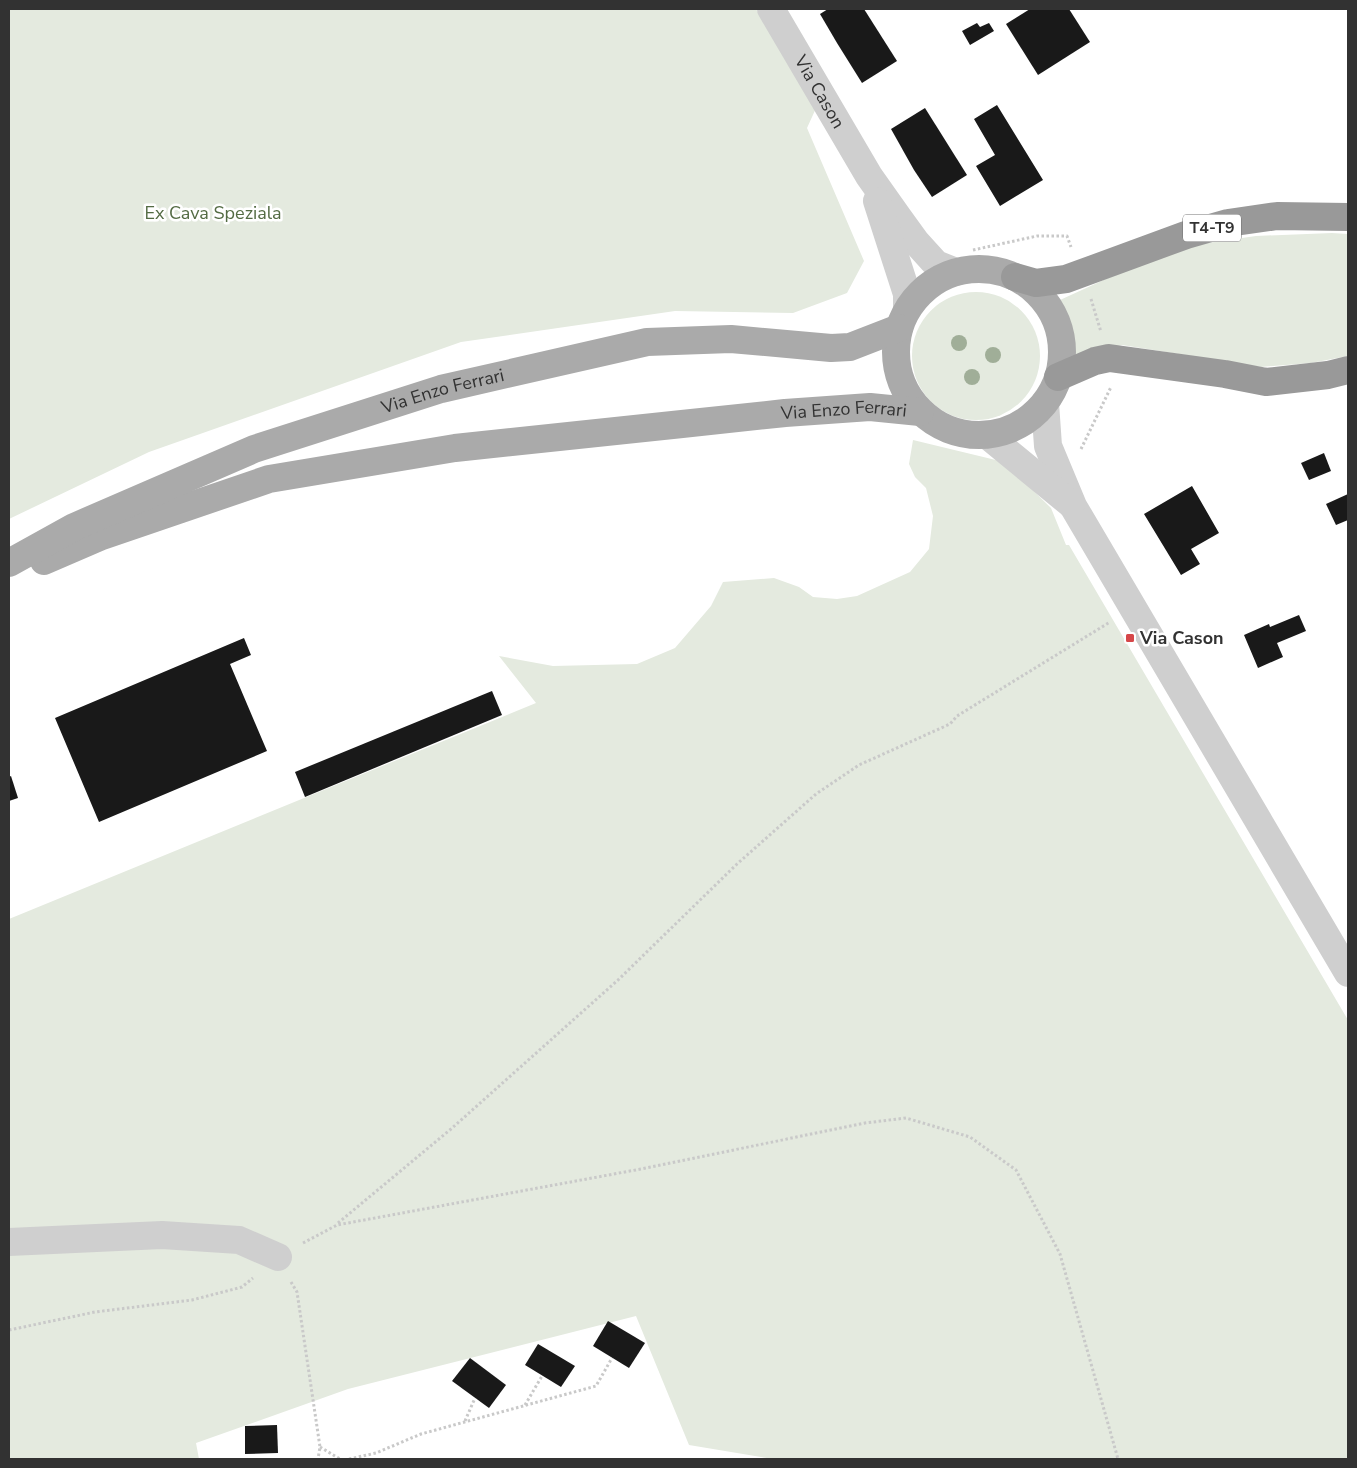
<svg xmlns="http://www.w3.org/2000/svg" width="1357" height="1468" viewBox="0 0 1357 1468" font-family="'Nunito Sans',sans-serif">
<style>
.green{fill:#e4eadf}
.building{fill:#191919}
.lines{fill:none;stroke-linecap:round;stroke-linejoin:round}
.path{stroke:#c9c9c9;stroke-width:3;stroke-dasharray:2.5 2.5;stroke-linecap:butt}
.minor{stroke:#cfcfcf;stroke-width:28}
.major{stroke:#aaa;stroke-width:28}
.highway{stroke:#999;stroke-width:28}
.tree{fill:#a0ae98}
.poi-dot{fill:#d64749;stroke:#fff;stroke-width:2}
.labels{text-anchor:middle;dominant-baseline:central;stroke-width:5;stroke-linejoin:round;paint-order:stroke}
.shield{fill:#fff;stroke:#707070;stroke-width:1}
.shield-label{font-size:16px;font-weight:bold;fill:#323232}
.street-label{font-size:18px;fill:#323232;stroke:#fff}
.park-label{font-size:18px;fill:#536b43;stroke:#fff}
.poi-label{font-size:18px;font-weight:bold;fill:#323232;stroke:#fff;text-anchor:start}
</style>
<rect width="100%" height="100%" fill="#fff"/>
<g class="green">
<path d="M9,9H756L817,106L807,128L864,261L847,293L793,313L675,311L461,342L149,452L9,519Z"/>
<path d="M1332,233L1348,234V356L1311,363L1261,367L1122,345L1076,356L1071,326L1060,300L1143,262L1200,244L1256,236Z"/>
<circle cx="976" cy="356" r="64"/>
<path d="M913,440L1004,462L1051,508L1066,545H1069L1348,1020V1459H773L689,1445L636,1316L348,1389L196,1443L199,1459H9V919L536,703L499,656L553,666L637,664L675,648L711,606L723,582L774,578L799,587L813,597L837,599L857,596L910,572L929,549L933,516L926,488L915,477L909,464Z"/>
</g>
<g class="building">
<path d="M828,9H864L897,61L862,83L837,43L820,14Z"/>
<path d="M1030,9H1069L1090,42L1038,75L1006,24Z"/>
<path d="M977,23L980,27L989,23L994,31L970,45L962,31Z"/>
<path d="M997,105L1043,180L1000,206L976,166L995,155L974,119Z"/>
<path d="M925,108L967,175L932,197L914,170L891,129Z"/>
<path d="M1324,453L1331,471L1309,480L1301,463Z"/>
<path d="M1192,486L1219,533L1191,549L1200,564L1181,575L1144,514Z"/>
<path d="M1348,494V520L1336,525L1326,504Z"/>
<path d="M1299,615L1306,631L1277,643L1283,657L1258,668L1244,635L1269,624L1270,627Z"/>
<path d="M244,638L251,655L230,664L267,751L99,822L55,718Z"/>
<path d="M492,691L502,715L305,797L295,772Z"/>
<path d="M11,776L18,798L9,801V777Z"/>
<path d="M608,1321L645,1343L629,1368L593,1346Z"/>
<path d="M538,1344L575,1366L561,1387L525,1365Z"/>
<path d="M470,1358L506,1385L489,1408L452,1381Z"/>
<path d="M277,1425L278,1453L245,1454V1426Z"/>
</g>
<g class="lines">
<g class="path">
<path d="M973,250L1037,236H1067L1071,247"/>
<path d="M1091,299L1101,332"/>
<path d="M1081,449L1111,387"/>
<path d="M338,1223L451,1129L618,980L737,864L816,794L859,765L950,724L957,716L1110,622"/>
<path d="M303,1243L337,1225L641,1169L865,1123L906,1118L970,1137L1016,1170L1060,1254L1118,1459"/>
<path d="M291,1282L297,1292L320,1447L318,1459"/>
<path d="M9,1330L95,1312L192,1300L242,1287L253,1278"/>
<path d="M525,1405L542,1376"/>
<path d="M465,1421L475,1398"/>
<path d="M320,1447L340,1459"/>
<path d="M349,1459L376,1453L421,1434L596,1386L612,1358"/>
</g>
<g class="minor">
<path id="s1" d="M771,9L869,176L898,217L916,242L936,264L956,272"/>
<path d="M877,201L907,294V309"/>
<path d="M1045,403L1048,446L1073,506L1348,973"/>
<path d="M987,435L1071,504"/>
<path d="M9,1242L162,1235L239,1240L278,1257"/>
</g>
<g class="major">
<circle cx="979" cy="352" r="83"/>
<path id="s2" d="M44,561L102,536L269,479L455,448L682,424L785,413L870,407L920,412"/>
<path id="s3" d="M9,563L74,527L254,449L441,389L647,342L731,339L831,348L850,347L899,328"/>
</g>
<g class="highway">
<path d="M1015,277L1036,283L1066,279L1186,235L1228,223L1277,216L1348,217"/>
<path d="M1058,377L1095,361L1109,358L1225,374L1266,382L1328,375L1348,370"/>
</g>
</g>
<g class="tree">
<circle cx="959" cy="343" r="8"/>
<circle cx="993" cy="355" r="8"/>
<circle cx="972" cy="377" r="8"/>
</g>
<rect class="poi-dot" x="1125" y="633" width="10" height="10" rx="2.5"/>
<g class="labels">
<rect class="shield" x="1183" y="214.5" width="58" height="27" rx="4"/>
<g class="shield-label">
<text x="1212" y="228">T4-T9</text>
</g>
<g class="street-label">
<text stroke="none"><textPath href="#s1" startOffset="96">Via Cason</textPath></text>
<text stroke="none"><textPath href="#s3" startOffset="468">Via Enzo Ferrari</textPath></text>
<text stroke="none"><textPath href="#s2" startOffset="819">Via Enzo Ferrari</textPath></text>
</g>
<g class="park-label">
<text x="213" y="213">Ex Cava Speziala</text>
</g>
<g class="poi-label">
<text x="1140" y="638">Via Cason</text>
</g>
</g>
<rect width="1357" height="1468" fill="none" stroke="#323232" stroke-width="20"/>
</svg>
